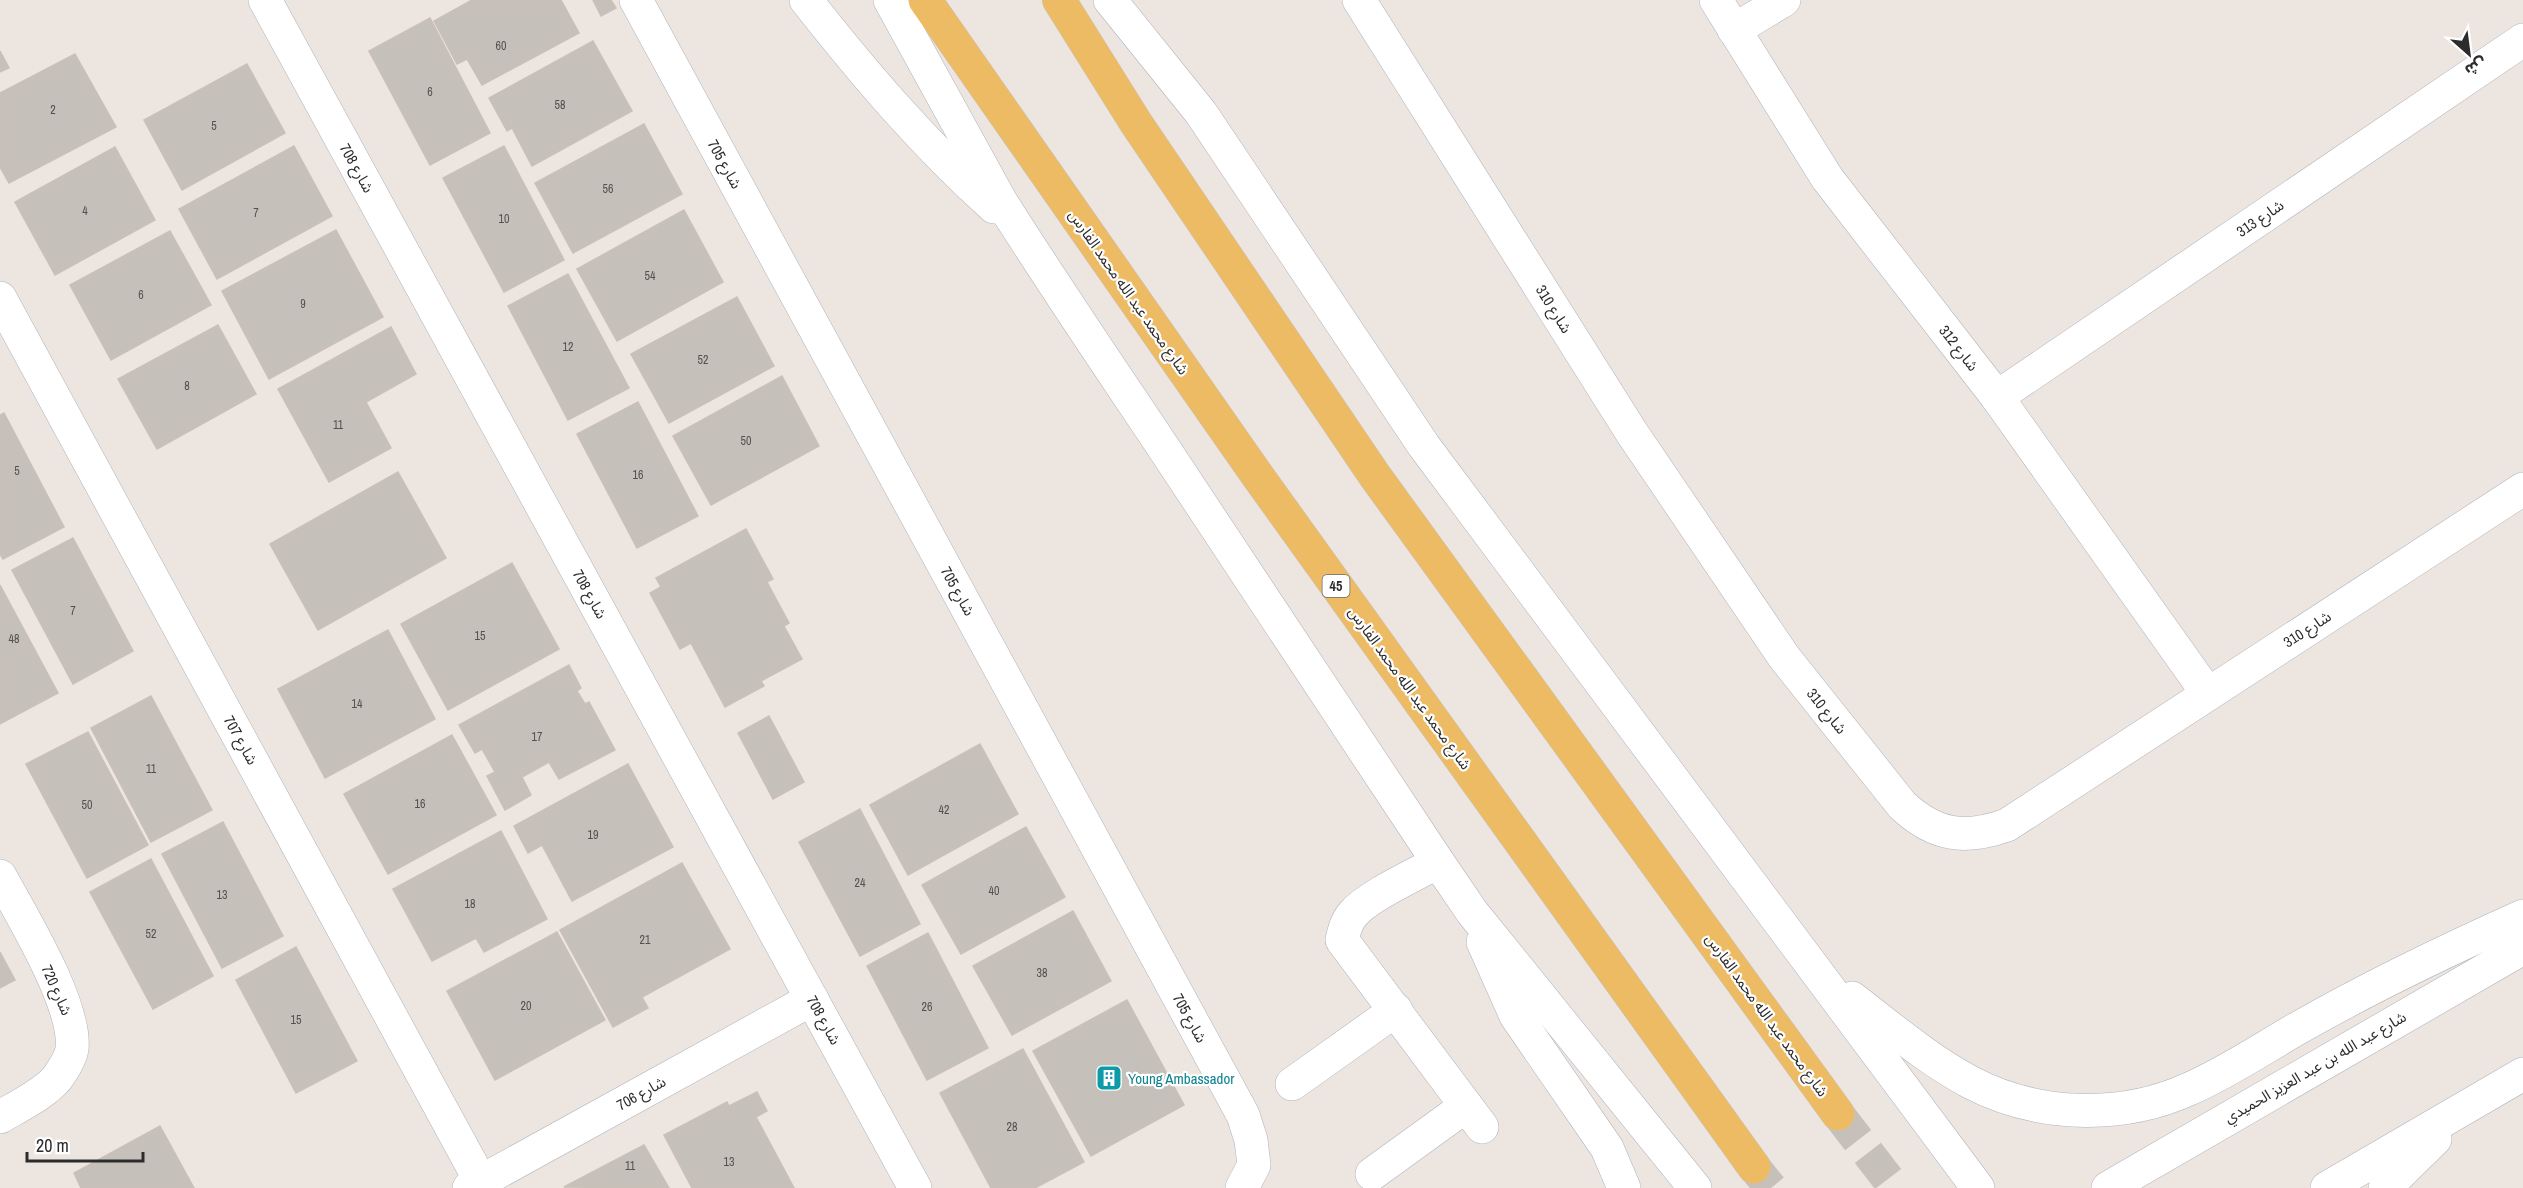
<svg xmlns="http://www.w3.org/2000/svg" width="2523" height="1188" viewBox="0 0 2523 1188" font-family="'Archivo Narrow','Noto Sans Arabic',sans-serif">
<style>
.building{fill:#c6c0ba;stroke:#c9c0b8;stroke-width:1.5}
.lines{fill:none;stroke-linecap:round;stroke-linejoin:round}
.major-tunnel{stroke:#c6c0bb;stroke-width:33;stroke-dasharray:33 16;stroke-linecap:butt}
.minor-casing{stroke:#afb3bc;stroke-width:34}
.major-casing{stroke:#c4c4c4;stroke-width:34}
.minor{stroke:#fff;stroke-width:33}
.major{stroke:#edbb63;stroke-width:33}
.labels{text-anchor:middle;dominant-baseline:central;stroke-width:4.5;stroke-linejoin:round;paint-order:stroke}
.number-label{font-size:12px;fill:#525150}
.shield{fill:#fff;stroke:#6b6b6b;stroke-width:1.5}
.shield-label{font-size:14px;font-weight:bold;fill:#2c2c2c}
.street-label{font-size:15px;fill:#2c2c2c;stroke:#fff}
.culture-label{font-size:15px;fill:#0d838f;stroke:#fff;text-anchor:start}
</style>
<rect width="100%" height="100%" fill="#ede5df"/>
<g class="building">
<path d="M472,0H561L579,33L482,85L467,59L457,64L434,21Z"/>
<path d="M593,0H611L616,8L601,16Z"/>
<path d="M430,18L490,133L430,165L369,51Z"/>
<path d="M593,41L632,111L532,166L512,128L507,131L489,98Z"/>
<path d="M0,51L9,68L0,72Z"/>
<path d="M75,54L116,127L9,183L0,167V93Z"/>
<path d="M247,64L285,133L182,190L144,120Z"/>
<path d="M644,124L682,194L573,253L535,183Z"/>
<path d="M294,146L332,216L217,279L179,209Z"/>
<path d="M504,146L564,260L504,292L443,178Z"/>
<path d="M115,147L155,220L55,275L15,202Z"/>
<path d="M684,210L723,282L617,341L577,269Z"/>
<path d="M336,230L383,317L269,379L222,291Z"/>
<path d="M170,231L211,305L111,360L70,285Z"/>
<path d="M568,274L629,388L568,420L508,306Z"/>
<path d="M737,297L774,366L669,423L631,354Z"/>
<path d="M218,325L256,394L157,449L118,379Z"/>
<path d="M391,327L416,374L366,402L391,448L329,482L278,389Z"/>
<path d="M782,376L819,446L711,505L673,436Z"/>
<path d="M638,402L698,516L637,548L577,434Z"/>
<path d="M4,413L64,527L3,559L0,554V415Z"/>
<path d="M398,472L446,558L318,630L270,544Z"/>
<path d="M746,529L773,579L767,582L789,623L784,626L802,659L761,681L764,686L725,707L691,643L680,649L650,593L661,587L656,578Z"/>
<path d="M73,538L133,651L73,684L12,570Z"/>
<path d="M512,563L559,649L448,710L401,624Z"/>
<path d="M0,585L58,693L0,724Z"/>
<path d="M388,630L435,719L325,778L278,689Z"/>
<path d="M569,665L581,688L577,691L585,704L589,702L615,750L559,779L549,762L522,777L531,795L505,810L487,776L495,772L482,749L475,753L459,725Z"/>
<path d="M151,696L212,810L151,842L91,728Z"/>
<path d="M769,716L804,782L773,799L738,733Z"/>
<path d="M88,732L148,845L87,878L26,764Z"/>
<path d="M452,735L496,815L388,874L344,794Z"/>
<path d="M980,744L1018,814L908,875L870,805Z"/>
<path d="M628,764L673,847L572,901L542,845L528,853L514,826Z"/>
<path d="M860,809L920,924L860,956L799,842Z"/>
<path d="M223,822L283,936L222,968L162,854Z"/>
<path d="M1026,827L1065,897L961,954L922,885Z"/>
<path d="M501,831L547,919L484,952L476,938L432,961L393,889Z"/>
<path d="M151,859L213,976L153,1009L90,892Z"/>
<path d="M682,863L730,949L642,997L648,1008L613,1027L560,930Z"/>
<path d="M1073,911L1111,981L1012,1035L973,966Z"/>
<path d="M557,932L605,1020L495,1080L447,991Z"/>
<path d="M928,933L988,1048L927,1080L867,966Z"/>
<path d="M296,947L357,1061L296,1093L236,980Z"/>
<path d="M0,952L15,980L0,988Z"/>
<path d="M1127,1000L1184,1105L1091,1156L1033,1051Z"/>
<path d="M1023,1049L1084,1162L1035,1188H991L940,1093Z"/>
<path d="M757,1092L767,1111L756,1117L794,1188H692L664,1135L727,1102L729,1106Z"/>
<path d="M160,1126L194,1188H81L74,1173Z"/>
<path d="M644,1145L669,1188L564,1187Z"/>
</g>
<g class="lines">
<g class="major-tunnel">
<path d="M1838,1114L1895,1188"/>
<path d="M1754,1167L1771,1188"/>
</g>
<g class="minor-casing">
<g id="minor">
<path d="M265,0L915,1188"/>
<path d="M636,0L1243,1115L1251,1140L1254,1165L1242,1188"/>
<path d="M806,0C865,75 923,143 994,207"/>
<path d="M890,0L1000,200C1051,281 1104,359 1157,438C1251,579 1345,720 1438,862L1472,912L1695,1188"/>
<path d="M1110,0L1201,113L1424,446L1978,1188"/>
<path d="M1359,0L1632,433L1784,657L1902,805C1935,836 1965,840 2007,825L2523,489"/>
<path d="M1716,0L1827,178L1997,397L2208,694"/>
<path d="M1734,30L1784,0"/>
<path d="M0,298L481,1182"/>
<path d="M1997,397L2523,40"/>
<path d="M1438,862C1415,875 1368,896 1353,914C1346,922 1344,931 1342,940L1482,1127"/>
<path d="M0,876C22,916 77,1006 72,1049C71,1057 64,1068 60,1074C50,1091 17,1107 0,1117"/>
<path d="M1483,942L1516,1016L1607,1148L1624,1188"/>
<path d="M1852,998C1890,1027 1927,1059 1970,1082C2036,1117 2121,1120 2189,1089C2228,1072 2263,1048 2300,1027C2372,986 2447,950 2523,916"/>
<path d="M1292,1084L1396,1010"/>
<path d="M1372,1174L1466,1106"/>
<path d="M469,1188L812,999"/>
<path d="M2108,1188L2523,948"/>
<path d="M2327,1188L2523,1074"/>
<path d="M2385,1188L2435,1139"/>
</g>
</g>
<g class="major-casing">
<g id="major">
<path d="M925,0L1257,475L1754,1167"/>
<path d="M1059,0L1136,123L1375,476L1838,1114"/>
</g>
</g>
<use href="#minor" class="minor"/>
<use href="#major" class="major"/>
</g>
<defs>
<g id="building-square" transform="scale(1.35)"><rect x="-9" y="-9" width="18" height="18" rx="4" fill="#0f9aa8" stroke="#fff"/><path d="M-4-6H4V6H1V3H-1V6H-4ZM-2.5-4.3h1.7v1.8h-1.7ZM.8-4.3h1.7v1.8H.8ZM-2.5-1h1.7V.8h-1.7ZM.8-1h1.7V.8H.8Z" fill="#fff"/></g>
</defs>
<g fill-rule="evenodd">
<use href="#building-square" x="1109" y="1078"/>
</g>
<g class="labels">
<g class="number-label">
<text x="501" y="46">60</text>
<text x="430" y="92">6</text>
<text x="560" y="105">58</text>
<text x="53" y="110">2</text>
<text x="214" y="126">5</text>
<text x="608" y="189">56</text>
<text x="85" y="211">4</text>
<text x="256" y="213">7</text>
<text x="504" y="219">10</text>
<text x="650" y="276">54</text>
<text x="141" y="295">6</text>
<text x="303" y="304">9</text>
<text x="568" y="347">12</text>
<text x="703" y="360">52</text>
<text x="187" y="386">8</text>
<text x="338" y="425">11</text>
<text x="746" y="441">50</text>
<text x="17" y="471">5</text>
<text x="638" y="475">16</text>
<text x="73" y="611">7</text>
<text x="480" y="636">15</text>
<text x="14" y="639">48</text>
<text x="357" y="704">14</text>
<text x="537" y="737">17</text>
<text x="151" y="769">11</text>
<text x="420" y="804">16</text>
<text x="87" y="805">50</text>
<text x="944" y="810">42</text>
<text x="593" y="835">19</text>
<text x="860" y="883">24</text>
<text x="994" y="891">40</text>
<text x="222" y="895">13</text>
<text x="470" y="904">18</text>
<text x="151" y="934">52</text>
<text x="645" y="940">21</text>
<text x="1042" y="973">38</text>
<text x="526" y="1006">20</text>
<text x="927" y="1007">26</text>
<text x="296" y="1020">15</text>
<text x="1012" y="1127">28</text>
<text x="729" y="1162">13</text>
<text x="630" y="1166">11</text>
</g>
<rect class="shield" x="1322.5" y="575" width="27" height="22" rx="4.5"/>
<g class="shield-label">
<text x="1336" y="586">45</text>
</g>
<g class="street-label">
<text transform="translate(725 164) rotate(61)">شارع 705</text>
<text transform="translate(357 168) rotate(61)">شارع 708</text>
<text transform="translate(2260 218) rotate(-34)">شارع 313</text>
<text transform="translate(1129 292) rotate(55)">شارع محمد عبد الله محمد الفارس</text>
<text transform="translate(1554 309) rotate(58)">شارع 310</text>
<text transform="translate(1959 348) rotate(52)">شارع 312</text>
<text transform="translate(958 591) rotate(61)">شارع 705</text>
<text transform="translate(590 594) rotate(61)">شارع 708</text>
<text transform="translate(2307 629) rotate(-33)">شارع 310</text>
<text transform="translate(1410 688) rotate(54)">شارع محمد عبد الله محمد الفارس</text>
<text transform="translate(1827 711) rotate(51)">شارع 310</text>
<text transform="translate(241 740) rotate(61)">شارع 707</text>
<text transform="translate(57 990) rotate(66)">شارع 720</text>
<text transform="translate(1767 1015) rotate(54)">شارع محمد عبد الله محمد الفارس</text>
<text transform="translate(1190 1018) rotate(61)">شارع 705</text>
<text transform="translate(824 1020) rotate(61)">شارع 708</text>
<text transform="translate(2315 1067) rotate(-30)">شارع عبد الله بن عبد العزيز الحميدي</text>
<text transform="translate(641 1093) rotate(-29)">شارع 706</text>
</g>
<g class="culture-label">
<text x="1128" y="1078">Young Ambassador</text>
</g>
</g>
<g transform="translate(2469 54) rotate(152)" stroke="#ffffff" stroke-width="4.5" paint-order="stroke">
<path d="M0-4.5L10 22L0 15L-10 22Z" fill="#2c2c2c"/>
<text y="-9" font-size="16" font-weight="bold" text-anchor="middle" fill="#2c2c2c">ش</text>
</g>
<path d="M27 1152v9h116v-9" fill="none" stroke="#2c2c2c" stroke-width="3"/>
<text x="36" y="1152" font-size="18" fill="#2c2c2c" stroke="#ffffff" stroke-width="4.5" paint-order="stroke">20 m</text>
</svg>
